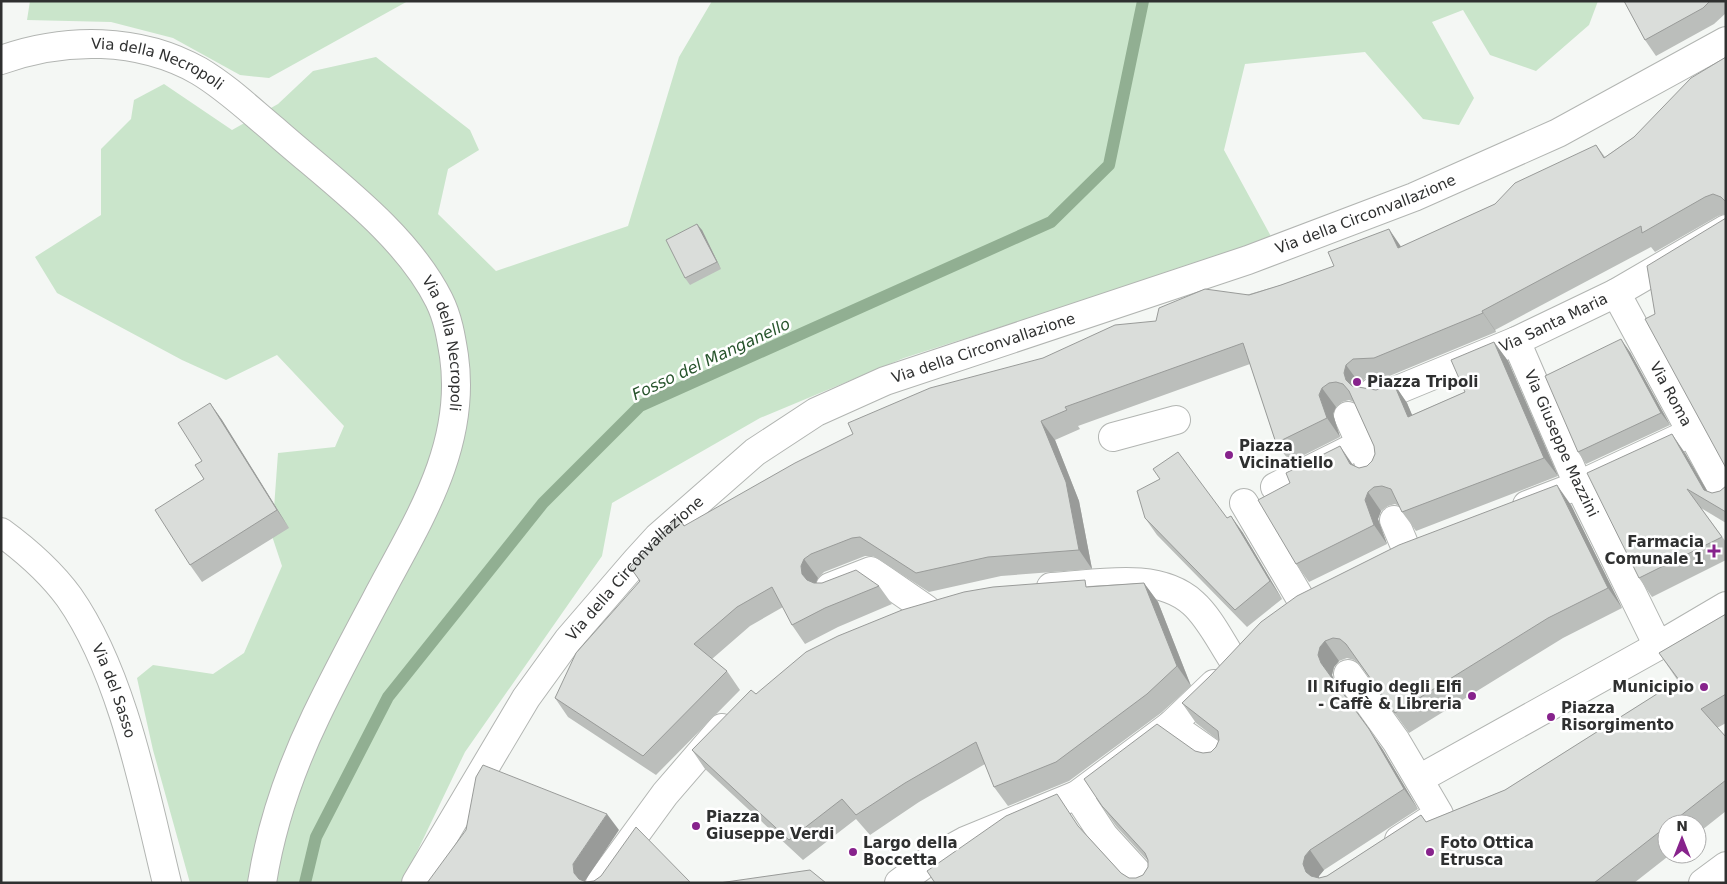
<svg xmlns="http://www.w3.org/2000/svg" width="1727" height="884" viewBox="0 0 1727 884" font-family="'DejaVu Sans',sans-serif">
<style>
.green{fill:#cae5cb}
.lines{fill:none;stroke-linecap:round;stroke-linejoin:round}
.stream{stroke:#91af92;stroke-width:12}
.pedestrian-casing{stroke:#b2b5b2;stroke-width:30}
.minor-casing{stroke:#b2b5b2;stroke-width:30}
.tertiary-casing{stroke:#b2b5b2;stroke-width:30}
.pedestrian{stroke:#fff;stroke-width:28}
.minor{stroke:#fff;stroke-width:28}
.tertiary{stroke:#fff;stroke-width:28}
.wall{fill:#bbbebb}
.shaded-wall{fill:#999b99}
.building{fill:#daddda;stroke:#999b99}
.poi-dot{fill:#87238c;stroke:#fff;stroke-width:2}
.labels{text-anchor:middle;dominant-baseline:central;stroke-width:5;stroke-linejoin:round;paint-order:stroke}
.street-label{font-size:15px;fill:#2f3030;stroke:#fff}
.poi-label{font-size:15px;font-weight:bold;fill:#2f3030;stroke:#fff;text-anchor:start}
.water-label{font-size:16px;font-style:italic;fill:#27542c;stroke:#fff}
</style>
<rect width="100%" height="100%" fill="#f4f7f4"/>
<g class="green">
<path d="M30,1H408L269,78L240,75L173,38L111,22L27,20Z"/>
<path d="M712,1H1598L1589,25L1536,71L1490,55L1463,10L1432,22L1474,98L1459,125L1423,119L1365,52L1245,64L1224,150L1273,240L904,358L760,418L612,503L602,556L465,752L402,883H190L153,750L137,678L153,665L213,674L244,653L282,566L272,536L278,453L335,447L344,426L277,355L226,380L182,360L57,293L35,257L101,215V149L131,119L134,100L164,84L232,130L278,104L313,71L376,57L470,130L479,150L448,169L438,214L496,271L628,226L679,57Z"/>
</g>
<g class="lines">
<path class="stream" d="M305,883L316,837L388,697L543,503L640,406L1051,222L1109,165L1143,1"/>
<g class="pedestrian-casing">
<g id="pedestrian">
<path d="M1348,416L1373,471"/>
<path d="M1113,437L1176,420"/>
<path d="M1275,487L1361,444"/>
<path d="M830,587L871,571L926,609"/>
<path d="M1348,674L1396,741L1439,814L1399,840"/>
<path d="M1419,779L1658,646"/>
</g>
</g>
<g class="minor-casing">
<g id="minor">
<path id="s1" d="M1,60C65,37 139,37 199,71C226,87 249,109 273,129C329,179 405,232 439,300C448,318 451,337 454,356C466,440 424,511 386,581C362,626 338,670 316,716C291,768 271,825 262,883"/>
<path id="s2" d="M1616,293L1726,496"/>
<path id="s3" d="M1516,341L1574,475L1658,646L1726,606"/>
<path id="s4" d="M1373,392L1390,393L1516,341L1616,293L1726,229"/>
<path d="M1244,503L1303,603"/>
<path d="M1527,505L1579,485L1690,433"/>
<path d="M1394,520L1407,551"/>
<path d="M1051,587C1095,585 1157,570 1193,603C1210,618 1222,644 1235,663"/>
<path d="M1171,725L1218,758"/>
<path d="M1077,795L1104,836L1147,883"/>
<path id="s5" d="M416,883L526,698L568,640L637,560L658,537L755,452L816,412L885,381L1248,260L1414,197L1558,133L1726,41"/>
<path d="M600,883L665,794L722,728"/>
<path d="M899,883L930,860L965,841L1077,795L1171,725L1214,684"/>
<path d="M1703,883L1726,866"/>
</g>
</g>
<g class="tertiary-casing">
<g id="tertiary">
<path id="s6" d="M1,532C27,551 50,571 69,597C123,674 145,793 167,883"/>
</g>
</g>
<use href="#pedestrian" class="pedestrian"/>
<use href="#minor" class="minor"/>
<use href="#tertiary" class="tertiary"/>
</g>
<g class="wall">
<path d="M1624,1H1726V13L1714,24L1656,56L1645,40Z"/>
<path d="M1726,57V214L1718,216L1655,252L1651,247L1495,330L1496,332L1387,377L1366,378L1360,384L1359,387L1376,390L1394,384L1407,403L1412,415L1465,392L1494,342L1508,361L1558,476L1416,531L1402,512L1399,506L1395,504L1388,506L1381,511L1378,519L1387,544L1309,582L1296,564L1353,466L1359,468L1367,466L1372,461L1375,454L1374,446L1354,402L1349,400L1342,402L1336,407L1333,414L1340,437L1290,462L1276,443L1250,364L1078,426L1080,429L1055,440L1079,501L1092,569L1001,576L929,592L873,556H865L824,572L818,578L815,583L879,586L892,604L838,627L805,644L792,625L783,607L750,626L712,659L727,671L740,690L656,775L568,717L555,698L640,581L630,567L678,517L685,526L1043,358L1156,321L1281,285L1401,247L1495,204L1596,145L1605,157L1634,137Z"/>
<path d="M702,230L721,269L690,285L685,278Z"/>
<path d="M1630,352L1670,425L1586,464L1578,452Z"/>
<path d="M210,403L222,420L289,528L202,582L190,565L204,479L202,461Z"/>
<path d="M1685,453L1707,491L1712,493L1720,491L1726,486V523L1701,508L1726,542V560L1652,597L1639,578Z"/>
<path d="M1571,505L1622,608L1563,638L1409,733L1360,665L1354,660L1347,658L1339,661L1334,667L1332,675L1335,682L1383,750L1418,809L1324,870L1319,876V878L1327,876L1421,815L1426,822L1505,790L1678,681L1659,653L1726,614V723L1717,728L1726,737V811L1697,834V824H1667V854H1671L1634,883H935L1081,829L1121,873L1129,878H1136L1143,875L1148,867V861L1116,826L1102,806L1195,751L1203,753L1211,752L1216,747L1219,741L1196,723L1182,703Z"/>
<path d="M1231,516L1243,533L1282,599L1247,627L1157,535L1145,518H1227Z"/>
<path d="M1144,583L1158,602L1191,686L1161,713L1069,781L1008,806L994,787L985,764L919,802L870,835L856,819L803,860L705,769L692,750L756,694L1089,586Z"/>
</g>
<g class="shaded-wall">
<path d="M697,224L702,230L721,269L717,262Z"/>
<path d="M1389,229L1402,248H1398Z"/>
<path d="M1482,311L1495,330L1496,332L1483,313Z"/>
<path d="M1621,339L1630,352L1670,425L1661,413Z"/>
<path d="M1494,342L1508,361L1558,476L1544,458Z"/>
<path d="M1346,365L1360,384L1357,392L1359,399L1346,380L1344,373Z"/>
<path d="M1394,384L1407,403L1421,436L1408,417Z"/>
<path d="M1322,388L1336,407L1333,414L1340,437L1327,418L1319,395Z"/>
<path d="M210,403L222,420L289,528L277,510Z"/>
<path d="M1041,421L1055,440L1079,501L1092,569L1079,550Z"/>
<path d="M1672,434L1685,453L1716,506L1704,490Z"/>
<path d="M1340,446L1353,465L1350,464Z"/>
<path d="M1557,485L1571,505L1622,608L1608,588Z"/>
<path d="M1368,492L1381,511L1378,519L1387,544L1374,525L1365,500Z"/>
<path d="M1231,516L1243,533L1282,599L1270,581Z"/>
<path d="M804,559L818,578L815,585L816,593L802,574L801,566Z"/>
<path d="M1144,583L1158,602L1191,686L1177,666Z"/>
<path d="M1325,641L1339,661L1334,667L1332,675L1335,683L1321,663L1318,655L1320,647Z"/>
<path d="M1369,729L1383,750L1418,809L1404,789Z"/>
<path d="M607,814L619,830L585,881L581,883L574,873L573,864Z"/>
<path d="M1310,850L1324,870L1319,876L1318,883L1306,872L1303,864L1305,856Z"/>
</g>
<g class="building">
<path d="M1624,1H1710L1703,8L1645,40Z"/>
<path d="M1726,57V202L1721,197L1713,194L1705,197L1642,233L1641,226L1482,311L1483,313L1374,358L1353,359L1346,365L1344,373L1346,380L1352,386L1376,390L1394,384L1408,417L1465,392L1451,360L1494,342L1544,458L1402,512L1391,489L1382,486L1374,487L1368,492L1365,500L1374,525L1296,564L1258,500L1290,483L1286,473L1340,446L1350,464L1359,468L1367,466L1372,461L1375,454L1374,446L1349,391L1343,384L1336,382L1329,383L1322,388L1319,395L1327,418L1276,443L1243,343L1065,407L1067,410L1041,421L1066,482L1079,550L988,557L916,573L860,537L852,538L811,554L804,559L801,566L802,574L807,580L814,583H822L856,570L879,586L825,608L792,625L772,587L737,607L694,644L727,671L643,756L555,698L576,653L640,581L630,567L678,517L684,526L795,463L853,434L848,423L930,388L1043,358L1115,325L1156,321L1159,308L1205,289L1249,295L1281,285L1334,266L1328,252L1389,229L1398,248L1495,204L1515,183L1596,145L1604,158L1634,137L1691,78Z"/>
<path d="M1726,218V468L1645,319L1655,314L1647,266Z"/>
<path d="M697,224L717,262L685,278L666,240Z"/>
<path d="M1621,339L1661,413L1578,452L1545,376Z"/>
<path d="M210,403L277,510L190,565L155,510L204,479L195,465L202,461L178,423Z"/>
<path d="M1672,434L1704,490L1712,493L1720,491L1726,486V512L1687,489L1722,537L1639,578L1587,473Z"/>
<path d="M1178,452L1227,518L1231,516L1270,581L1235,610L1145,518L1137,491L1160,479L1153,469Z"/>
<path d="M1557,485L1608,588L1548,618L1395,713L1346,644L1340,639L1333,638L1325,641L1320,647L1318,655L1321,663L1369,729L1404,789L1310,850L1305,856L1303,864L1306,872L1311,876L1319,878L1327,876L1421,815L1426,822L1505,790L1679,680L1659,653L1726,614V694L1701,709L1726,737V780L1670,824H1667V826L1594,883H935L927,871L1006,816L1057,794L1078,826L1121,873L1129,878H1136L1143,875L1148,867V860L1145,853L1102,806L1084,779L1157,724L1195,751L1203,753L1211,752L1216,747L1219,740L1218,731L1182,703L1210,676L1261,622L1297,596L1399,545Z"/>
<path d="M1085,580L1086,587L1144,583L1177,666L1147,694L1056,762L994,787L976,742L905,783L856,815L842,799L789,840L692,750L751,690L756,694L806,652L838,636L902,610L964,592L993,587Z"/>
<path d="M483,765L607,814L573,864L574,873L579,879L586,882L594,881L601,876L636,827L690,882L427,883L466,830L476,777Z"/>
<path d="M810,870L826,883H719Z"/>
</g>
<g class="poi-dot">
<circle cx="1357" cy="382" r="5"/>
<circle cx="1229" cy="455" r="5"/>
<path d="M1711.5 543.5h5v5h5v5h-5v5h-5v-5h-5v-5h5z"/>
<circle cx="1704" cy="687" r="5"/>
<circle cx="1472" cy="696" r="5"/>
<circle cx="1551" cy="717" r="5"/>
<circle cx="696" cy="826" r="5"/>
<circle cx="853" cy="852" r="5"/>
<circle cx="1430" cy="852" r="5"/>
</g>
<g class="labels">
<g class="street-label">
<text stroke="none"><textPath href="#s1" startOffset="162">Via della Necropoli</textPath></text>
<text stroke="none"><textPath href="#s5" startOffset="1210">Via della Circonvallazione</textPath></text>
<text stroke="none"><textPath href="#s4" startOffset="195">Via Santa Maria</textPath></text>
<text stroke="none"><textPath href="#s1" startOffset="582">Via della Necropoli</textPath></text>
<text stroke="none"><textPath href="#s5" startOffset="805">Via della Circonvallazione</textPath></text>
<text stroke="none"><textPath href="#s2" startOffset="115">Via Roma</textPath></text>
<text stroke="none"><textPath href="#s3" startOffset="112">Via Giuseppe Mazzini</textPath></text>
<text stroke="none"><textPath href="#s5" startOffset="385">Via della Circonvallazione</textPath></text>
<text stroke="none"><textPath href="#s6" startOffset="199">Via del Sasso</textPath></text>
</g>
<g class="poi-label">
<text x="1367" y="382">Piazza Tripoli</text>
<text x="1239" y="446">Piazza<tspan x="1239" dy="17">Vicinatiello</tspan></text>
<text x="1704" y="542" text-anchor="end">Farmacia<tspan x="1704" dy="17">Comunale 1</tspan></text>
<text x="1462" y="687" text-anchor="end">Il Rifugio degli Elfi<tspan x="1462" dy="17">- Caffè &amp; Libreria</tspan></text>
<text x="1694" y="687" text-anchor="end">Municipio</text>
<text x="1561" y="708">Piazza<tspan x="1561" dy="17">Risorgimento</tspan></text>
<text x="706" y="817">Piazza<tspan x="706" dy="17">Giuseppe Verdi</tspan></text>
<text x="863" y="843">Largo della<tspan x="863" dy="17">Boccetta</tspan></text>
<text x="1440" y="843">Foto Ottica<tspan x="1440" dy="17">Etrusca</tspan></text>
</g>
<g class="water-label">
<text transform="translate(711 359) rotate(-25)">Fosso del Manganello</text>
</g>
</g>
<rect width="1727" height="884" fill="none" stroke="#2f3030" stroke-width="5"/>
<g transform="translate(1682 839)"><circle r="24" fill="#ffffff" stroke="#acacac"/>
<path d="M0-4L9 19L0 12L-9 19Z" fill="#87238c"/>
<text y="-8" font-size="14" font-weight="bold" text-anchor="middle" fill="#2f3030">N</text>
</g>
</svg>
